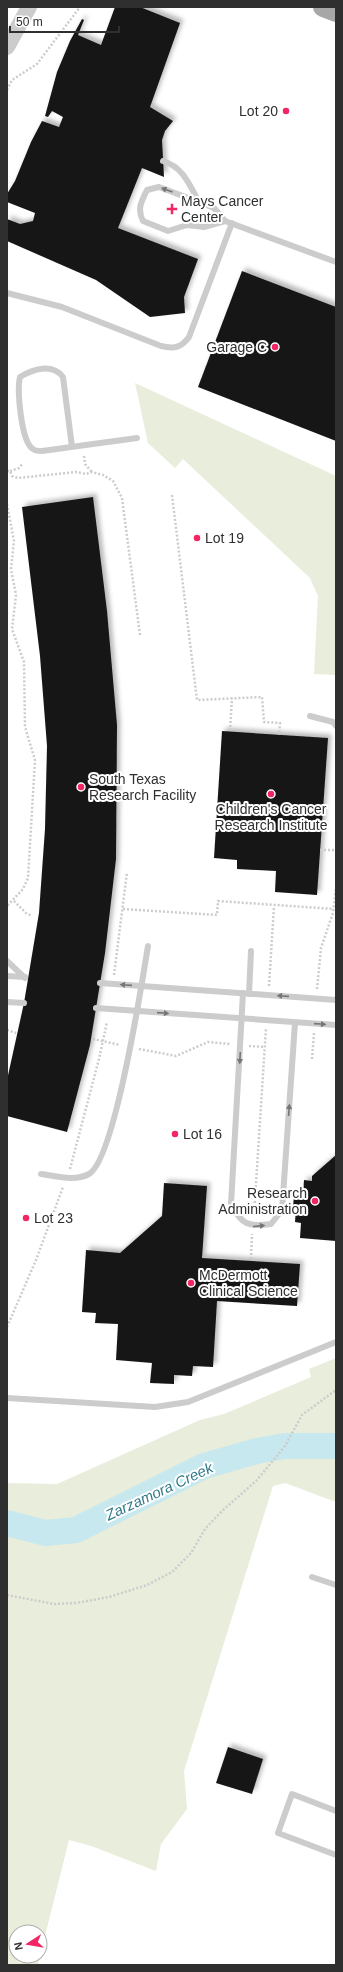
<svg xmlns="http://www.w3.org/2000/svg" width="343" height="1972" viewBox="0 0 343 1972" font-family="Arial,sans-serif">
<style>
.green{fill:#e9eddc}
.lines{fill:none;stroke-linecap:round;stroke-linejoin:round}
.river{stroke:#c7e8ee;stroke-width:26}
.building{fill:#161616;filter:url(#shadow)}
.path{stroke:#ccc;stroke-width:2.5;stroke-dasharray:2 2;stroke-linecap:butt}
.service{stroke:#ccc;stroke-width:6}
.tertiary{stroke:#ccc;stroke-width:16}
.primary{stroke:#a7a7a7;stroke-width:20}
.oneway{fill:#767676}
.poi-dot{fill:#f12662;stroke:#fff;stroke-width:1.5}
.labels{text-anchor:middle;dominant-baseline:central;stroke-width:4;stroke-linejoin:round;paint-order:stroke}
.poi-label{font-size:14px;fill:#2f2f2f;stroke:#fff;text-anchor:start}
.water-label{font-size:15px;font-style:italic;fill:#337b8a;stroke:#fff}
</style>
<defs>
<filter id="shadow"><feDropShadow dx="3.5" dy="-3.5" stdDeviation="2" flood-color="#0004"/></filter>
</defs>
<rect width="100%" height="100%" fill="#fff"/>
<g class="green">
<path d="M135,383L336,476V675L314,674L318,596L310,578L183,459L175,468L148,443Z"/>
<path d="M336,1358V1502L285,1483L273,1486L184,1771L187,1809L161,1844L156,1871L91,1846L69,1840L40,1956V1932H16V1956H40L38,1965H7V1483L57,1484L200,1420L224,1414L311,1377L309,1369Z"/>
</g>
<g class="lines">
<path class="river" d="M7,1523L45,1533L76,1530L204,1466L257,1451L285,1446H336"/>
</g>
<g class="building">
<path d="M115,7H140L180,23L150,107L173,121L165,131L162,140L164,177L142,168L118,228L198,259L184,297L185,313L150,317L96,280L7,241V219L20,224L33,221L35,213L7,202V194L15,181L31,142L42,121L59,127L63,117L52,111L48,117L45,116L57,72L70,41L82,19L84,20L78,35L101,45Z"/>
<path d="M242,271L336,307V441L198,387Z"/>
<path d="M93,497L107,611L117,725L116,859L105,953L90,1045L67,1132L7,1116V1080L24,1003L39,913L45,829L47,746L40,656L22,507Z"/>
<path d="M222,731L328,738L317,895L275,892L276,871L237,869V860L214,858Z"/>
<path d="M336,1155V1241L300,1238L301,1223L295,1222L296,1208H293L294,1194L303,1195L304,1180L312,1181V1176Z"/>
<path d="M164,1183L207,1186L202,1258L300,1264L297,1306L217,1301L213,1367L193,1366L192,1376L174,1375V1384L150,1383L152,1363L116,1360L118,1324L95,1323L96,1313L82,1312L86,1250L120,1253L162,1216Z"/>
<path d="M228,1747L263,1759L252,1794L216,1783Z"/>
</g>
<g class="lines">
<g class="path">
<path d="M7,90L12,80L37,64L80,7"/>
<path d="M84,456L85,464L92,472"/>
<path d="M7,471H10L12,476L18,478L76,472L86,474L92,472L103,475L113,481L122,498L140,635"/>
<path d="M10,471L19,468L23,463"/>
<path d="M172,495L197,700L262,697L264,722L280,723L279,735"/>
<path d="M7,504L14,541L11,569L16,595L12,629L24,662L25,727L35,760L28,878L23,889L7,906"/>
<path d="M230,731L232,698"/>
<path d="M320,850H336"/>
<path d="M14,901L26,913L32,916"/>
<path d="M123,909L217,915L218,901L334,909"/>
<path d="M114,975L127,872"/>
<path d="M269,986L274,906"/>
<path d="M317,989L321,948L333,913L336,887"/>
<path d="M7,1030L16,1033"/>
<path d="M93,1039L120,1045"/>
<path d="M249,1046L265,1047"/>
<path d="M139,1049L176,1056L208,1042L230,1044"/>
<path d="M312,1059L314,1033"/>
<path d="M70,1169L99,1059L107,1022"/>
<path d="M254,1215L266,1028"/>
<path d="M251,1259L252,1234"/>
<path d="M7,1327L36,1260L63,1187"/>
<path d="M7,1595L54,1604L76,1603L109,1597L147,1585L172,1572L191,1553L205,1529L222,1511L256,1481L276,1457L285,1446L302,1415L336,1390"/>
</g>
<g class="service">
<path d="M163,161C183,167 189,184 199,202"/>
<path d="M225,221L204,227L187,225L168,231L143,221C137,209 141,202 147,190L159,187L199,202L214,208L225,221L336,262"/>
<path d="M7,293L62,307L161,346C174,349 181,348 189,337L232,223"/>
<path d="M72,447L63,377C52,363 33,369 20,377C17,390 21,442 33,449C35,451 40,451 42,451L137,438"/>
<path d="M310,716L333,722L336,726"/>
<path d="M7,961L25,978"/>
<path d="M7,976L25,977"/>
<path d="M100,983L336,1000"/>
<path d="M243,993L231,1204C242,1225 248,1227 271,1224L282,1210L295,1023"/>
<path d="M249,994L251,951"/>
<path d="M7,1002L24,1003"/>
<path d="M96,1008L336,1025"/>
<path d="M41,1174C56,1176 74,1182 89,1174C115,1159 142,982 148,946"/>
<path d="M7,1398L155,1407L188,1402L336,1342"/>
<path d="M312,1577L336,1585"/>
<path d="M336,1811L292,1794L278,1833L336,1855"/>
</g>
<path class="tertiary" d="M7,47L29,7"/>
<path class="primary" d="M323,7L336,12"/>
</g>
<defs><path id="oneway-solid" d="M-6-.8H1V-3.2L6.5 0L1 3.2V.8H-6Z"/></defs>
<g class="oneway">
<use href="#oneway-solid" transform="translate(167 190) rotate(-160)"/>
<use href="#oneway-solid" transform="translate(126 985) rotate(-176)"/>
<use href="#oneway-solid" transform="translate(283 996) rotate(-176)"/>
<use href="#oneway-solid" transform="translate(163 1013) rotate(4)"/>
<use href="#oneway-solid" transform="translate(320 1024) rotate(4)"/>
<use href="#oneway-solid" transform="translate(240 1058) rotate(93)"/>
<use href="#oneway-solid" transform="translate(289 1110) rotate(-86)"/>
<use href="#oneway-solid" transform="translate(259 1226) rotate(-6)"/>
</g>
<g class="poi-dot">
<circle cx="286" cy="111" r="4"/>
<path d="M170 203h4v4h4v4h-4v4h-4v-4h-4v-4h4z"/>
<circle cx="275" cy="347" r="4"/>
<circle cx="197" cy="538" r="4"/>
<circle cx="81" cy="787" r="4"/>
<circle cx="271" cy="794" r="4"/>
<circle cx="175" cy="1134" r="4"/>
<circle cx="315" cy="1201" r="4"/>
<circle cx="26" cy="1218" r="4"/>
<circle cx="191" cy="1283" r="4"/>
</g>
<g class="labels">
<g class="poi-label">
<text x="278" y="111" text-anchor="end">Lot 20</text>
<text x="181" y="201">Mays Cancer<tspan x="181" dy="16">Center</tspan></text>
<text x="267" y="347" text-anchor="end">Garage C</text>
<text x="205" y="538">Lot 19</text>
<text x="89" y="779">South Texas<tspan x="89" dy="16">Research Facility</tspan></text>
<text x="271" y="809" text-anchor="middle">Children's Cancer<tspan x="271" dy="16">Research Institute</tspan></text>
<text x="183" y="1134">Lot 16</text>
<text x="307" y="1193" text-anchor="end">Research<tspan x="307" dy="16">Administration</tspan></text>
<text x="34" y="1218">Lot 23</text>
<text x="199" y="1275">McDermott<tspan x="199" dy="16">Clinical Science</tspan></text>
</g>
<g class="water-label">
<text transform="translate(159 1491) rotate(-25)">Zarzamora Creek</text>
</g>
</g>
<rect width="343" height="1972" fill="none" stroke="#2f2f2f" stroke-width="16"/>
<g transform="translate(28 1944) rotate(258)"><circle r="19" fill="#ffffff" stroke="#acacac"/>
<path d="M0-3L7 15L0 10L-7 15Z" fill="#f12662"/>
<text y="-6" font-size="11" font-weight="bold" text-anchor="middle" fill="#2f2f2f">N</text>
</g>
<path d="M10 26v6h109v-6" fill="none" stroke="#2f2f2f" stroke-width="2"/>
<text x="16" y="26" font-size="12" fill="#2f2f2f" stroke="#ffffff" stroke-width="3" paint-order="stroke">50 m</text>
</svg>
